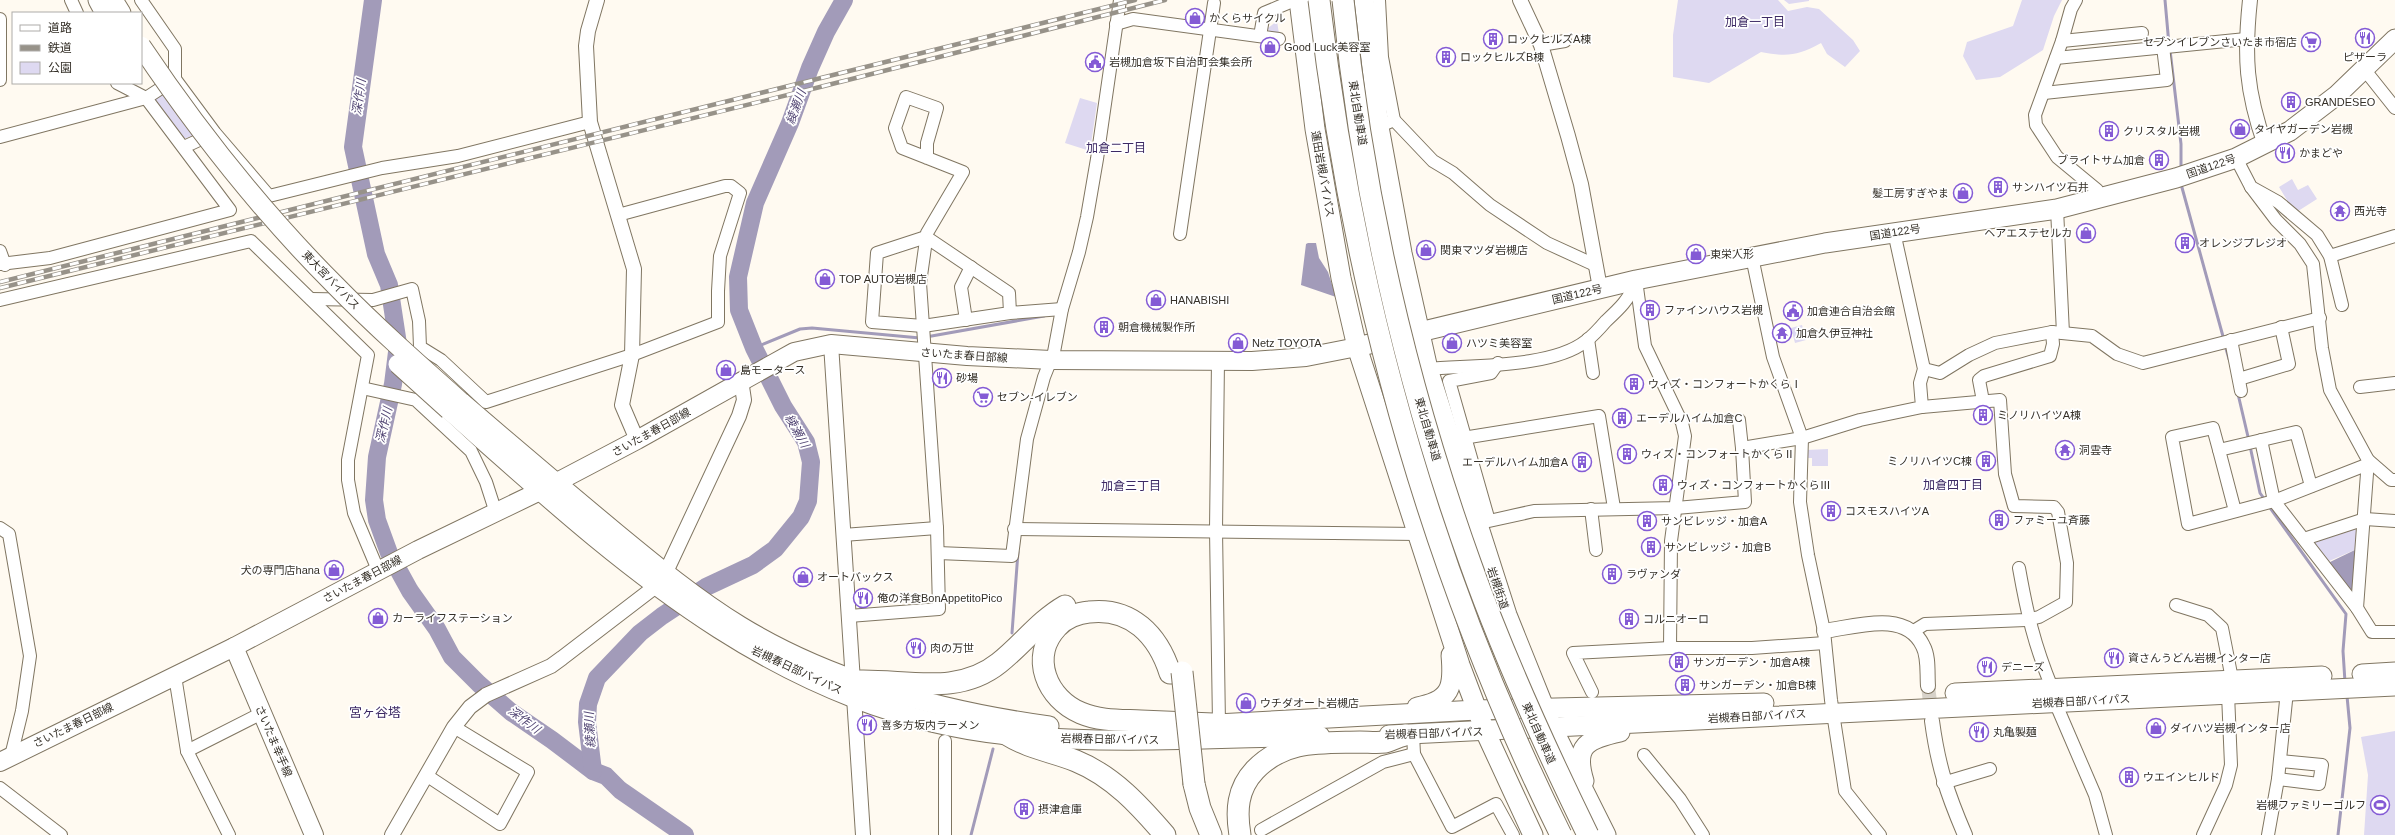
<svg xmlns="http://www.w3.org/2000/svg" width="2395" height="835" viewBox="0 0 2395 835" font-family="Arial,'Noto Sans JP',sans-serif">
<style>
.green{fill:#ded9f1}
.water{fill:#a29bb9}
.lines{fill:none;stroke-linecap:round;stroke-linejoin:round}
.stream{stroke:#a29bb9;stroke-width:3}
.river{stroke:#a29bb9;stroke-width:18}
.tertiary-tunnel{stroke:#d7d2c9;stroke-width:14;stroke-dasharray:14 7;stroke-linecap:butt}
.minor-casing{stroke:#807662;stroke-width:14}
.tertiary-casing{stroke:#807662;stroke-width:16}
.primary-casing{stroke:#807662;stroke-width:20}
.trunk-casing{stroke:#807662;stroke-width:21}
.motorway-casing{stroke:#807662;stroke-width:23}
.minor{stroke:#fff;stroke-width:12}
.tertiary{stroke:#fff;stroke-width:14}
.primary{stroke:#fff;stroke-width:18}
.trunk{stroke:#fff;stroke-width:19}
.motorway{stroke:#fff;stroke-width:21}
.rail-casing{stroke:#979289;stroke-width:4.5}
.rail{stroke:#fff;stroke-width:3;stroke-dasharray:9;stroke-linecap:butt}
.trunk-bridge-casing{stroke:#807662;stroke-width:21;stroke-linecap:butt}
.motorway-bridge-casing{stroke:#807662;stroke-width:23;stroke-linecap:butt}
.trunk-bridge{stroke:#fff;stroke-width:19}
.motorway-bridge{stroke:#fff;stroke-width:21}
.labels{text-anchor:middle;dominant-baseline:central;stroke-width:3.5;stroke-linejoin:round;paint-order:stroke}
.poi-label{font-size:11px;fill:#353028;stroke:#fff;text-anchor:start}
.street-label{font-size:11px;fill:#353028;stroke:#fff}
.neighbourhood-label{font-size:12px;fill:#3c2964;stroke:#fff}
.water-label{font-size:12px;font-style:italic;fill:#544875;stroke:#fff}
.quarter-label{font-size:13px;fill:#3c2964;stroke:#fff}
</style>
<rect width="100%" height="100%" fill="#fffaf1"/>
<g class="green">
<path d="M1678,0H1778L1788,11L1807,7L1819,9L1853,40L1860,51L1845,67L1827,54L1821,43C1797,56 1787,57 1761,52L1709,83L1673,77V35Z"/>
<path d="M1784,0H1809V1L1789,4Z"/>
<path d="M2022,0H2062L2054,16L2043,50L2000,77L1976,80L1963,56L1967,42L2013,26Z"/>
<path d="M1277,21L1279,34L1269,33L1268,28Z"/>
<path d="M174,86L209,131L183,139L152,99Z"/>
<path d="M1080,98L1097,103L1090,151L1065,143Z"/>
<path d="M2292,179L2298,190L2308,185L2317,199L2295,213L2279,187Z"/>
<path d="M1802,325L1806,340L1795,343L1791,328Z"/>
<path d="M1828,449V466H1812V458H1806V450Z"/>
<path d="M2359,523V548L2327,562L2312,544L2314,539Z"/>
<path d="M2395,731V835H2364L2368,775L2361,737Z"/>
</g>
<g class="water">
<path d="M1308,243H1316L1319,258L1328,272L1336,297L1301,285L1306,244Z"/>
<path d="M2359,548L2352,598L2328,563Z"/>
</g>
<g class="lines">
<g class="stream">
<path d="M2165,0L2169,45"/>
<path d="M2170,50L2181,144V170"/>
<path d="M2181,184L2224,340"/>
<path d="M926,337L1044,316"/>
<path d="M2225,345L2229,359"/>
<path d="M754,348L800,329L812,328L920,338"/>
<path d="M2238,394L2249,441"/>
<path d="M2250,446L2260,493L2265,500"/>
<path d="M2268,505L2346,614L2343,651L2345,682"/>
<path d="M1012,633L1018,552"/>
<path d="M971,835L993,749"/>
<path d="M2338,835L2350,728L2347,696"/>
</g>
<g class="river">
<path d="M373,0L353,147L376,254L389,285L398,344L393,384L377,457L374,500L377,520L389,553L410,591L437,629L452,657L479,684L511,712L552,740L593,771L606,776L620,790L685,835"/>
<path d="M593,771L587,722L588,704L597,678L640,633L662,616L706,587L753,565L775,549L801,517L808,501L811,462L806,442L783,406L754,348L739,310L738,277L755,203L790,123L810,68L826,32L844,0"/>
</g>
<path class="tertiary-tunnel" d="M1928,686L1932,718"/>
<g class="minor-casing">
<g id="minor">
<path d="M71,0L77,13"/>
<path d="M141,0L175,49V79L215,133L269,196L382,168L458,156L590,122"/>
<path d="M1379,0L1382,57L1394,120L1387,123"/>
<path d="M2076,0L2071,9L2062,41L2035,115L2036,125L2057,157L2097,190L2102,199"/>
<path d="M0,19V80"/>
<path d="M1116,24L1133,19L1279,39"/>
<path d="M1260,36L1264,13L1295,0"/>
<path d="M2062,41L2142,33"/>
<path d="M1541,45L1565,41"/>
<path d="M2056,58L2246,39"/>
<path d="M2364,69L2395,108"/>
<path d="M2044,93L2167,80L2163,47"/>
<path d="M1394,120L1433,161L1453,173L1490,205L1547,243L1595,265"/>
<path d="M0,137L146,98L172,81"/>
<path d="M184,147L212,134"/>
<path d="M2236,158L2251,187L2278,202L2317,235L2330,256L2342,305"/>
<path d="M2251,187L2276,220L2300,244L2313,264L2322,348L2330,390L2368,460L2391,480H2395"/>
<path d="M2057,209L2063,333"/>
<path d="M1180,234L1214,3"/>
<path d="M0,251L5,265"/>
<path d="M2330,256L2395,236"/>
<path d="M1752,257L1773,357L1802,438L1800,502L1808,555L1824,631L1831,700L1845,791L1880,835"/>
<path d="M0,264L50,258L230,210L146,98L117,83"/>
<path d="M1636,280L1645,346L1682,423L1685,436L1671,541L1670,648"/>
<path d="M311,299L373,300L412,289L419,321L420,347L441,360L486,402L632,355L718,322V291L720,256L740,193L731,186H725L618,215"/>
<path d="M0,300L251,241L368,355L348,460V480L354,513L378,570"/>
<path d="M1010,313L1009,293L926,237L877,253L872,322L923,326L1010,313L1062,309"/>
<path d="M966,320L961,287L971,267"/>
<path d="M1588,339L1593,373"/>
<path d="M2231,340L2241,391"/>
<path d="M1218,360L1216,530L1219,724"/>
<path d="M1498,363L1491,373L1449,381L1489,521L1534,511L1676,508L1745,502L1742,448L1802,438L1860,420L1922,407L1920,383L1924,369L1894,232"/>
<path d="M1428,369C1472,365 1552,368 1586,341C1594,335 1600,328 1606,321C1619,309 1629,300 1635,283"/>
<path d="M1924,369L1940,373L1969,355L1995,343L2052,332L2092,336L2117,354L2143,363L2320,318"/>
<path d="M2239,379L2289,364L2281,327"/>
<path d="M2360,387L2395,383"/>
<path d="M362,388L416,400L471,451L486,482L496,513"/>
<path d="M1983,401L1979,380L1984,376L2050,356L2053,344L2052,332"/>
<path d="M1739,420L1742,448"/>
<path d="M1463,438L1599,416L1614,508"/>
<path d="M2261,440L2274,501L2357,608L2372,632H2395"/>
<path d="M2219,450L2213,428L2172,437L2188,524L2274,501L2366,465"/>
<path d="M1591,509L1596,550"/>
<path d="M2235,511L2219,450L2296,432L2311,486"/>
<path d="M0,528L9,534L30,656L22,711L12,752L14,755"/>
<path d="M1014,529L1418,534"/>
<path d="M843,535L937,528"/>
<path d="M2304,539L2365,519L2395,521"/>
<path d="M938,553L1012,556L1027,439L1044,377L1054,352L1062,309L1079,252L1087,217L1097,159L1120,0"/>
<path d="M2019,568C2027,613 2034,644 2052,688"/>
<path d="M2176,605L2208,615L2222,628L2232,679"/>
<path d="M2357,608L2368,460"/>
<path d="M849,616L939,609L937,528L920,283L927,233L963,172L902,148L895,128L906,97L937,108L927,143V158"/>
<path d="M1912,632L1925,624L2026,620L2039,617L2066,602L2067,563L2058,512L2054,507L2014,506L2005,474L2000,400L1922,407"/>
<path d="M175,676L187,751L229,835"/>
<path d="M1592,692L1573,653L1670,648H1752L1825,643"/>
<path d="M2055,702L2095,795L2106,835"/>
<path d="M1413,734L1414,754L1452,827L1496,804L1513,835"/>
<path d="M187,751L262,713"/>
<path d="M1644,755L1680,799L1703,835"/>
<path d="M426,775L500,824L528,772L454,727"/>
<path d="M2278,779L2319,784L2322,765L2280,761"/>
<path d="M1943,783L1990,769"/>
<path d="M0,788L61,835"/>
<path d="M1261,830L1383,762L1414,754"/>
<path d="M945,835V741"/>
<path d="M2203,835L2226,785L2231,765L2228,694"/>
<path d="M2268,835L2278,779L2287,691"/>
</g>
</g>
<g class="tertiary-casing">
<g id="tertiary">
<path d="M597,0L588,31L586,46L590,122L634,269L632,355L622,405L637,440"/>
<path d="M1520,0L1541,45L1568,136L1581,184L1600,288"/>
<path d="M2250,0C2244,56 2246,91 2265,145"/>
<path d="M831,344L863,835"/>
<path d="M1824,631C1855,627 1906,609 1923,646C1929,657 1927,673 1928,686"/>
<path d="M1932,721C1938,766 1947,793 1965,835"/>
<path d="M392,835L454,727L470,707L486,695L551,666L562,658L656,586L665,574L739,416L744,400L741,380"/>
</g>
</g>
<g class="primary-casing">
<g id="primary">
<path d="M234,647L314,835"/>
<path d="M0,762L234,647L418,550L540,491L637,440L794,352L831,344L967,356L1051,360L1252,361L1306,357L1357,347"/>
</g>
</g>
<g class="trunk-casing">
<g id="trunk">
<path d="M98,0L105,13"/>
<path d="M113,0L121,13"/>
<path d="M1299,0L1315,129L1341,278L1357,347L1460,665L1485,731L1533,835"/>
<path d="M1364,0L1379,127L1402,253L1428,369L1507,615L1552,727L1606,835"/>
<path d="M1357,347L1636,280L1825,243L2057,209L2176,178L2236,158L2290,131L2337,95L2395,39"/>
<path d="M461,402C512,446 564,490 616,533C656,566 696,599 740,626C833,683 942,711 1049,726"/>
<path d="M449,410C615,557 776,711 1008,735C1111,745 1216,738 1320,736"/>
<path d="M2362,674L2395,672"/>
<path d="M1955,693L2322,676"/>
<path d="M1417,707C1451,701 1454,687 1451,655"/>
<path d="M1198,725L1477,710L1764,703"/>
<path d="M1389,735L2395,686"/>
<path d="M1584,781C1573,745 1588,739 1620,732"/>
</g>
</g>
<g class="motorway-casing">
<g id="motorway">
<path d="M1170,673C1158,635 1131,607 1089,612C1078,613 1065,618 1057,627C1029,657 1047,699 1081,713C1100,721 1121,720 1141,721C1165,722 1189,723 1213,724"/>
<path d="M860,681C907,680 958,696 999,663C1022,645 1039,621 1065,606"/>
<path d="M1006,734C1030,749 1051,751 1076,761C1113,776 1140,806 1165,835"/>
<path d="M1194,784L1200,808L1211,835"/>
<path d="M1240,835C1236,811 1237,789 1255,770C1285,739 1321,743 1360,742C1368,742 1377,743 1385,742C1391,740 1398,737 1405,735"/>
</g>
</g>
<use href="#minor" class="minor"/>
<use href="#tertiary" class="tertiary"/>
<use href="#primary" class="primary"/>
<use href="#trunk" class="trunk"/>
<use href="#motorway" class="motorway"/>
<g class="rail-casing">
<g id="rail">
<path d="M0,282L1135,0"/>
<path d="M0,288L816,88L1165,0"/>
</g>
</g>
<use href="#rail" class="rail"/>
<g class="trunk-bridge-casing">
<g id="trunk-bridge">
<path d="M141,46C198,131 262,212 335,285C375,326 418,364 461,402"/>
<path d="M398,364L449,410"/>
</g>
</g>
<g class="motorway-bridge-casing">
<g id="motorway-bridge">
<path d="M1319,0C1353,292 1430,571 1561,835"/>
<path d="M1343,0C1362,192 1406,384 1471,565C1504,658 1545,747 1588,835"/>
<path d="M1182,672L1194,784"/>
</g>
</g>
<use href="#trunk-bridge" class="trunk-bridge"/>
<use href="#motorway-bridge" class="motorway-bridge"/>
</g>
<defs>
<g id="shop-ring" transform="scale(1)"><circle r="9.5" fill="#fff" stroke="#845bd5" stroke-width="1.5"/><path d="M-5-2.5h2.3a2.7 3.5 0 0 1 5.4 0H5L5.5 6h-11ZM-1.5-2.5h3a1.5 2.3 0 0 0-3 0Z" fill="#845bd5"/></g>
<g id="restaurant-ring" transform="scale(1)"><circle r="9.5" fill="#fff" stroke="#845bd5" stroke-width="1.5"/><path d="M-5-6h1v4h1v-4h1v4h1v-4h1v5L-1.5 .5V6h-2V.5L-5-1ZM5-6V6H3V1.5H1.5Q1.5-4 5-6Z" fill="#845bd5"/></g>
<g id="building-ring" transform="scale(1)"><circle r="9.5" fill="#fff" stroke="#845bd5" stroke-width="1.5"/><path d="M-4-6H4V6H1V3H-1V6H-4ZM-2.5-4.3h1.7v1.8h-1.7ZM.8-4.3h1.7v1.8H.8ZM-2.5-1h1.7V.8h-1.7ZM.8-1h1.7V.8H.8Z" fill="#845bd5"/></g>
<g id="supermarket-ring" transform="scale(1)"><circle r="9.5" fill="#fff" stroke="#845bd5" stroke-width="1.5"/><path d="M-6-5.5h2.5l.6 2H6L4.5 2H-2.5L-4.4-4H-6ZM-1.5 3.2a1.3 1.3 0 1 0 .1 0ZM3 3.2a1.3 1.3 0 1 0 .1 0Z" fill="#845bd5"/></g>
<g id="civic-ring" transform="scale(1)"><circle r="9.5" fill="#fff" stroke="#845bd5" stroke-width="1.5"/><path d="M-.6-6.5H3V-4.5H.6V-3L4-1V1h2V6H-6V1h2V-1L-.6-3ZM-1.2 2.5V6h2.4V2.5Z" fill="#845bd5"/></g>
<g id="temple-ring" transform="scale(1)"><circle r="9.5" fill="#fff" stroke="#845bd5" stroke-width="1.5"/><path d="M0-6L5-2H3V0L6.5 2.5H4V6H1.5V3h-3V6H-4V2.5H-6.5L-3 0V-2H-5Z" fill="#845bd5"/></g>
<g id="stadium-ring" transform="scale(1)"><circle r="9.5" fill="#fff" stroke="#845bd5" stroke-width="1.5"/><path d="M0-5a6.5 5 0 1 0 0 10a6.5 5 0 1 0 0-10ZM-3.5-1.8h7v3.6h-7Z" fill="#845bd5"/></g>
</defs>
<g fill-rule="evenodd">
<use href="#shop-ring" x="1195" y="18"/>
<use href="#restaurant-ring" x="2365" y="38"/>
<use href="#building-ring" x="1493" y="39"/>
<use href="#supermarket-ring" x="2311" y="42"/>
<use href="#shop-ring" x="1270" y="47"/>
<use href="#building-ring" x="1446" y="57"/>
<use href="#civic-ring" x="1095" y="62"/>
<use href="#building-ring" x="2291" y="102"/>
<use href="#shop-ring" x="2240" y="129"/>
<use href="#building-ring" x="2109" y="131"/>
<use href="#restaurant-ring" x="2285" y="153"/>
<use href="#building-ring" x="2159" y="160"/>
<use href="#building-ring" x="1998" y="187"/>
<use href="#shop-ring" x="1963" y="193"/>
<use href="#temple-ring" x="2340" y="211"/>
<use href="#shop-ring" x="2086" y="233"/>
<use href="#building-ring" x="2185" y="243"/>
<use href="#shop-ring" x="1426" y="250"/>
<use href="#shop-ring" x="1696" y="254"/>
<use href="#shop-ring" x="825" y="279"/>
<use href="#shop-ring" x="1156" y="300"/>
<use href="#building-ring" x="1650" y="310"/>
<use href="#civic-ring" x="1793" y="311"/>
<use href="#building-ring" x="1104" y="327"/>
<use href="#temple-ring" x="1782" y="333"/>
<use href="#shop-ring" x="1238" y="343"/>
<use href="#shop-ring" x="1452" y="343"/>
<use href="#shop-ring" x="726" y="370"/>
<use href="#restaurant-ring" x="942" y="378"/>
<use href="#building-ring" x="1634" y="384"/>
<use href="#supermarket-ring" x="983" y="397"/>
<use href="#building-ring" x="1983" y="415"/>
<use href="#building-ring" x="1622" y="418"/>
<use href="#temple-ring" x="2065" y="450"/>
<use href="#building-ring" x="1627" y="454"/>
<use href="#building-ring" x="1986" y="461"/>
<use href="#building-ring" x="1582" y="462"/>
<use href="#building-ring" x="1663" y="485"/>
<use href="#building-ring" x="1831" y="511"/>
<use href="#building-ring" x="1999" y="520"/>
<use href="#building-ring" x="1647" y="521"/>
<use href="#building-ring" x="1651" y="547"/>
<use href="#shop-ring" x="334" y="570"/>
<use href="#building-ring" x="1612" y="574"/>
<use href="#shop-ring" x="803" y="577"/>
<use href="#restaurant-ring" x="863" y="598"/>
<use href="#shop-ring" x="378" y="618"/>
<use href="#building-ring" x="1629" y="619"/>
<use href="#restaurant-ring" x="916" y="648"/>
<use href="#restaurant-ring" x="2114" y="658"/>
<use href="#building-ring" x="1679" y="662"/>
<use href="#restaurant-ring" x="1987" y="667"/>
<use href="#building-ring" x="1685" y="685"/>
<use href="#shop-ring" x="1246" y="703"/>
<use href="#restaurant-ring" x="867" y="725"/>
<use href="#shop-ring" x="2156" y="728"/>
<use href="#restaurant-ring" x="1979" y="732"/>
<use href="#building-ring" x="2129" y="777"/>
<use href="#stadium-ring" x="2380" y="805"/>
<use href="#building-ring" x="1024" y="809"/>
</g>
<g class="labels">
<g class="poi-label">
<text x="1209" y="18">かくらサイクル</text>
<text x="1507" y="39">ロックヒルズA棟</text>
<text x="2297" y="42" text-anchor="end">セブンイレブンさいたま市宿店</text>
<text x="1284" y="47">Good Luck美容室</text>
<text x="1460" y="57">ロックヒルズB棟</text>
<text x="2365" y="57" text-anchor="middle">ピザーラ</text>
<text x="1109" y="62">岩槻加倉坂下自治町会集会所</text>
<text x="2305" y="102">GRANDESEO</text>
<text x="2254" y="129">タイヤガーデン岩槻</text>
<text x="2123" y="131">クリスタル岩槻</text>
<text x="2299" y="153">かまどや</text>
<text x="2145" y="160" text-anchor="end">ブライトサム加倉</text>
<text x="2012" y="187">サンハイツ石井</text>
<text x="1949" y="193" text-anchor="end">髪工房すぎやま</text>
<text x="2354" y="211">西光寺</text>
<text x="2072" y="233" text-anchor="end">ヘアエステセルカ</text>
<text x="2199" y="243">オレンジプレジオ</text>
<text x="1440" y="250">関東マツダ岩槻店</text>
<text x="1710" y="254">東栄人形</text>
<text x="839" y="279">TOP AUTO岩槻店</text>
<text x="1170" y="300">HANABISHI</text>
<text x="1664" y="310">ファインハウス岩槻</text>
<text x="1807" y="311">加倉連合自治会館</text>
<text x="1118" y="327">朝倉機械製作所</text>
<text x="1796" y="333">加倉久伊豆神社</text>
<text x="1252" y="343">Netz TOYOTA</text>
<text x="1466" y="343">ハツミ美容室</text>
<text x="740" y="370">島モータース</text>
<text x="956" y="378">砂場</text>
<text x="1648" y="384">ウィズ・コンフォートかくらⅠ</text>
<text x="997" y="397">セブン-イレブン</text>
<text x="1997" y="415">ミノリハイツA棟</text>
<text x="1636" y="418">エーデルハイム加倉C</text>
<text x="2079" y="450">洞雲寺</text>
<text x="1641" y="454">ウィズ・コンフォートかくらⅡ</text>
<text x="1972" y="461" text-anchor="end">ミノリハイツC棟</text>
<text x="1568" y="462" text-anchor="end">エーデルハイム加倉A</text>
<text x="1677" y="485">ウィズ・コンフォートかくらⅢ</text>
<text x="1845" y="511">コスモスハイツA</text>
<text x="2013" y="520">ファミーユ斉藤</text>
<text x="1661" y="521">サンビレッジ・加倉A</text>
<text x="1665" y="547">サンビレッジ・加倉B</text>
<text x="320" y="570" text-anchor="end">犬の専門店hana</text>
<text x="1626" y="574">ラヴァンダ</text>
<text x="817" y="577">オートバックス</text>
<text x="877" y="598">俺の洋食BonAppetitoPico</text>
<text x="392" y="618">カーライフステーション</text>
<text x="1643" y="619">コルニオーロ</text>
<text x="930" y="648">肉の万世</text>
<text x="2128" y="658">資さんうどん岩槻インター店</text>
<text x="1693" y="662">サンガーデン・加倉A棟</text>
<text x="2001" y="667">デニーズ</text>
<text x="1699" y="685">サンガーデン・加倉B棟</text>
<text x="1260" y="703">ウチダオート岩槻店</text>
<text x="881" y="725">喜多方坂内ラーメン</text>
<text x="2170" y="728">ダイハツ岩槻インター店</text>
<text x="1993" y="732">丸亀製麺</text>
<text x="2143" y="777">ウエインヒルド</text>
<text x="2366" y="805" text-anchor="end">岩槻ファミリーゴルフ</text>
<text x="1038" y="809">摂津倉庫</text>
</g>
<g class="street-label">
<text transform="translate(1358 113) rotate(81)">東北自動車道</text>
<text transform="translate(2211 166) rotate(-19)">国道122号</text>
<text transform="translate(1323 174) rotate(80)">蓮田岩槻バイパス</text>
<text transform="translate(1895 232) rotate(-9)">国道122号</text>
<text transform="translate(331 280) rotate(46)">東大宮バイパス</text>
<text transform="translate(1577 294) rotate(-13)">国道122号</text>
<text transform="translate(964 355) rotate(4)">さいたま春日部線</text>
<text transform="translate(1428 429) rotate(74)">東北自動車道</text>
<text transform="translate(651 432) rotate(-29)">さいたま春日部線</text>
<text transform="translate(362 579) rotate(-28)">さいたま春日部線</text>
<text transform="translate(1498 588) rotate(71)">岩槻街道</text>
<text transform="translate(797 670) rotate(25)">岩槻春日部バイパス</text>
<text transform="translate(2081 701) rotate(-3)">岩槻春日部バイパス</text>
<text transform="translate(1757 716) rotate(-3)">岩槻春日部バイパス</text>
<text transform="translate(73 725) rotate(-26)">さいたま春日部線</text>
<text transform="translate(1434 733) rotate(-2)">岩槻春日部バイパス</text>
<text transform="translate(1539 733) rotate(66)">東北自動車道</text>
<text transform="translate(1110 739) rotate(1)">岩槻春日部バイパス</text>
<text transform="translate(274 741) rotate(67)">さいたま幸手線</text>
</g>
<g class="neighbourhood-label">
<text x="1755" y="22">加倉一丁目</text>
<text x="1116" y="148">加倉二丁目</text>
<text x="1953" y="485">加倉四丁目</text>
<text x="1131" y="486">加倉三丁目</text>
</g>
<g class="water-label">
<text transform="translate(359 97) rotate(-82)">深作川</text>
<text transform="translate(796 107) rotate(-70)">綾瀬川</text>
<text transform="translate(384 425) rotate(-77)">深作川</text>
<text transform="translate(797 431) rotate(61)">綾瀬川</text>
<text transform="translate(524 720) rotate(37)">深作川</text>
<text transform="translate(590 730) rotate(-93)">綾瀬川</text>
</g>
<g class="quarter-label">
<text x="375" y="712">宮ヶ谷塔</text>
</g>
</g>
<rect x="12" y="12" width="130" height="72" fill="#ffffff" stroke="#aeaca9"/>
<rect x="20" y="25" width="20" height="6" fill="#ffffff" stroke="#aeaca9"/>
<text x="48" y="32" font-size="12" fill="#353028">道路</text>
<rect x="20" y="45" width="20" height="6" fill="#979289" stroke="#aeaca9"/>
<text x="48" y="52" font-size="12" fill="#353028">鉄道</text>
<rect x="20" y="62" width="20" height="12" fill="#ded9f1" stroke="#aeaca9"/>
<text x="48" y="72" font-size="12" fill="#353028">公園</text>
</svg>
